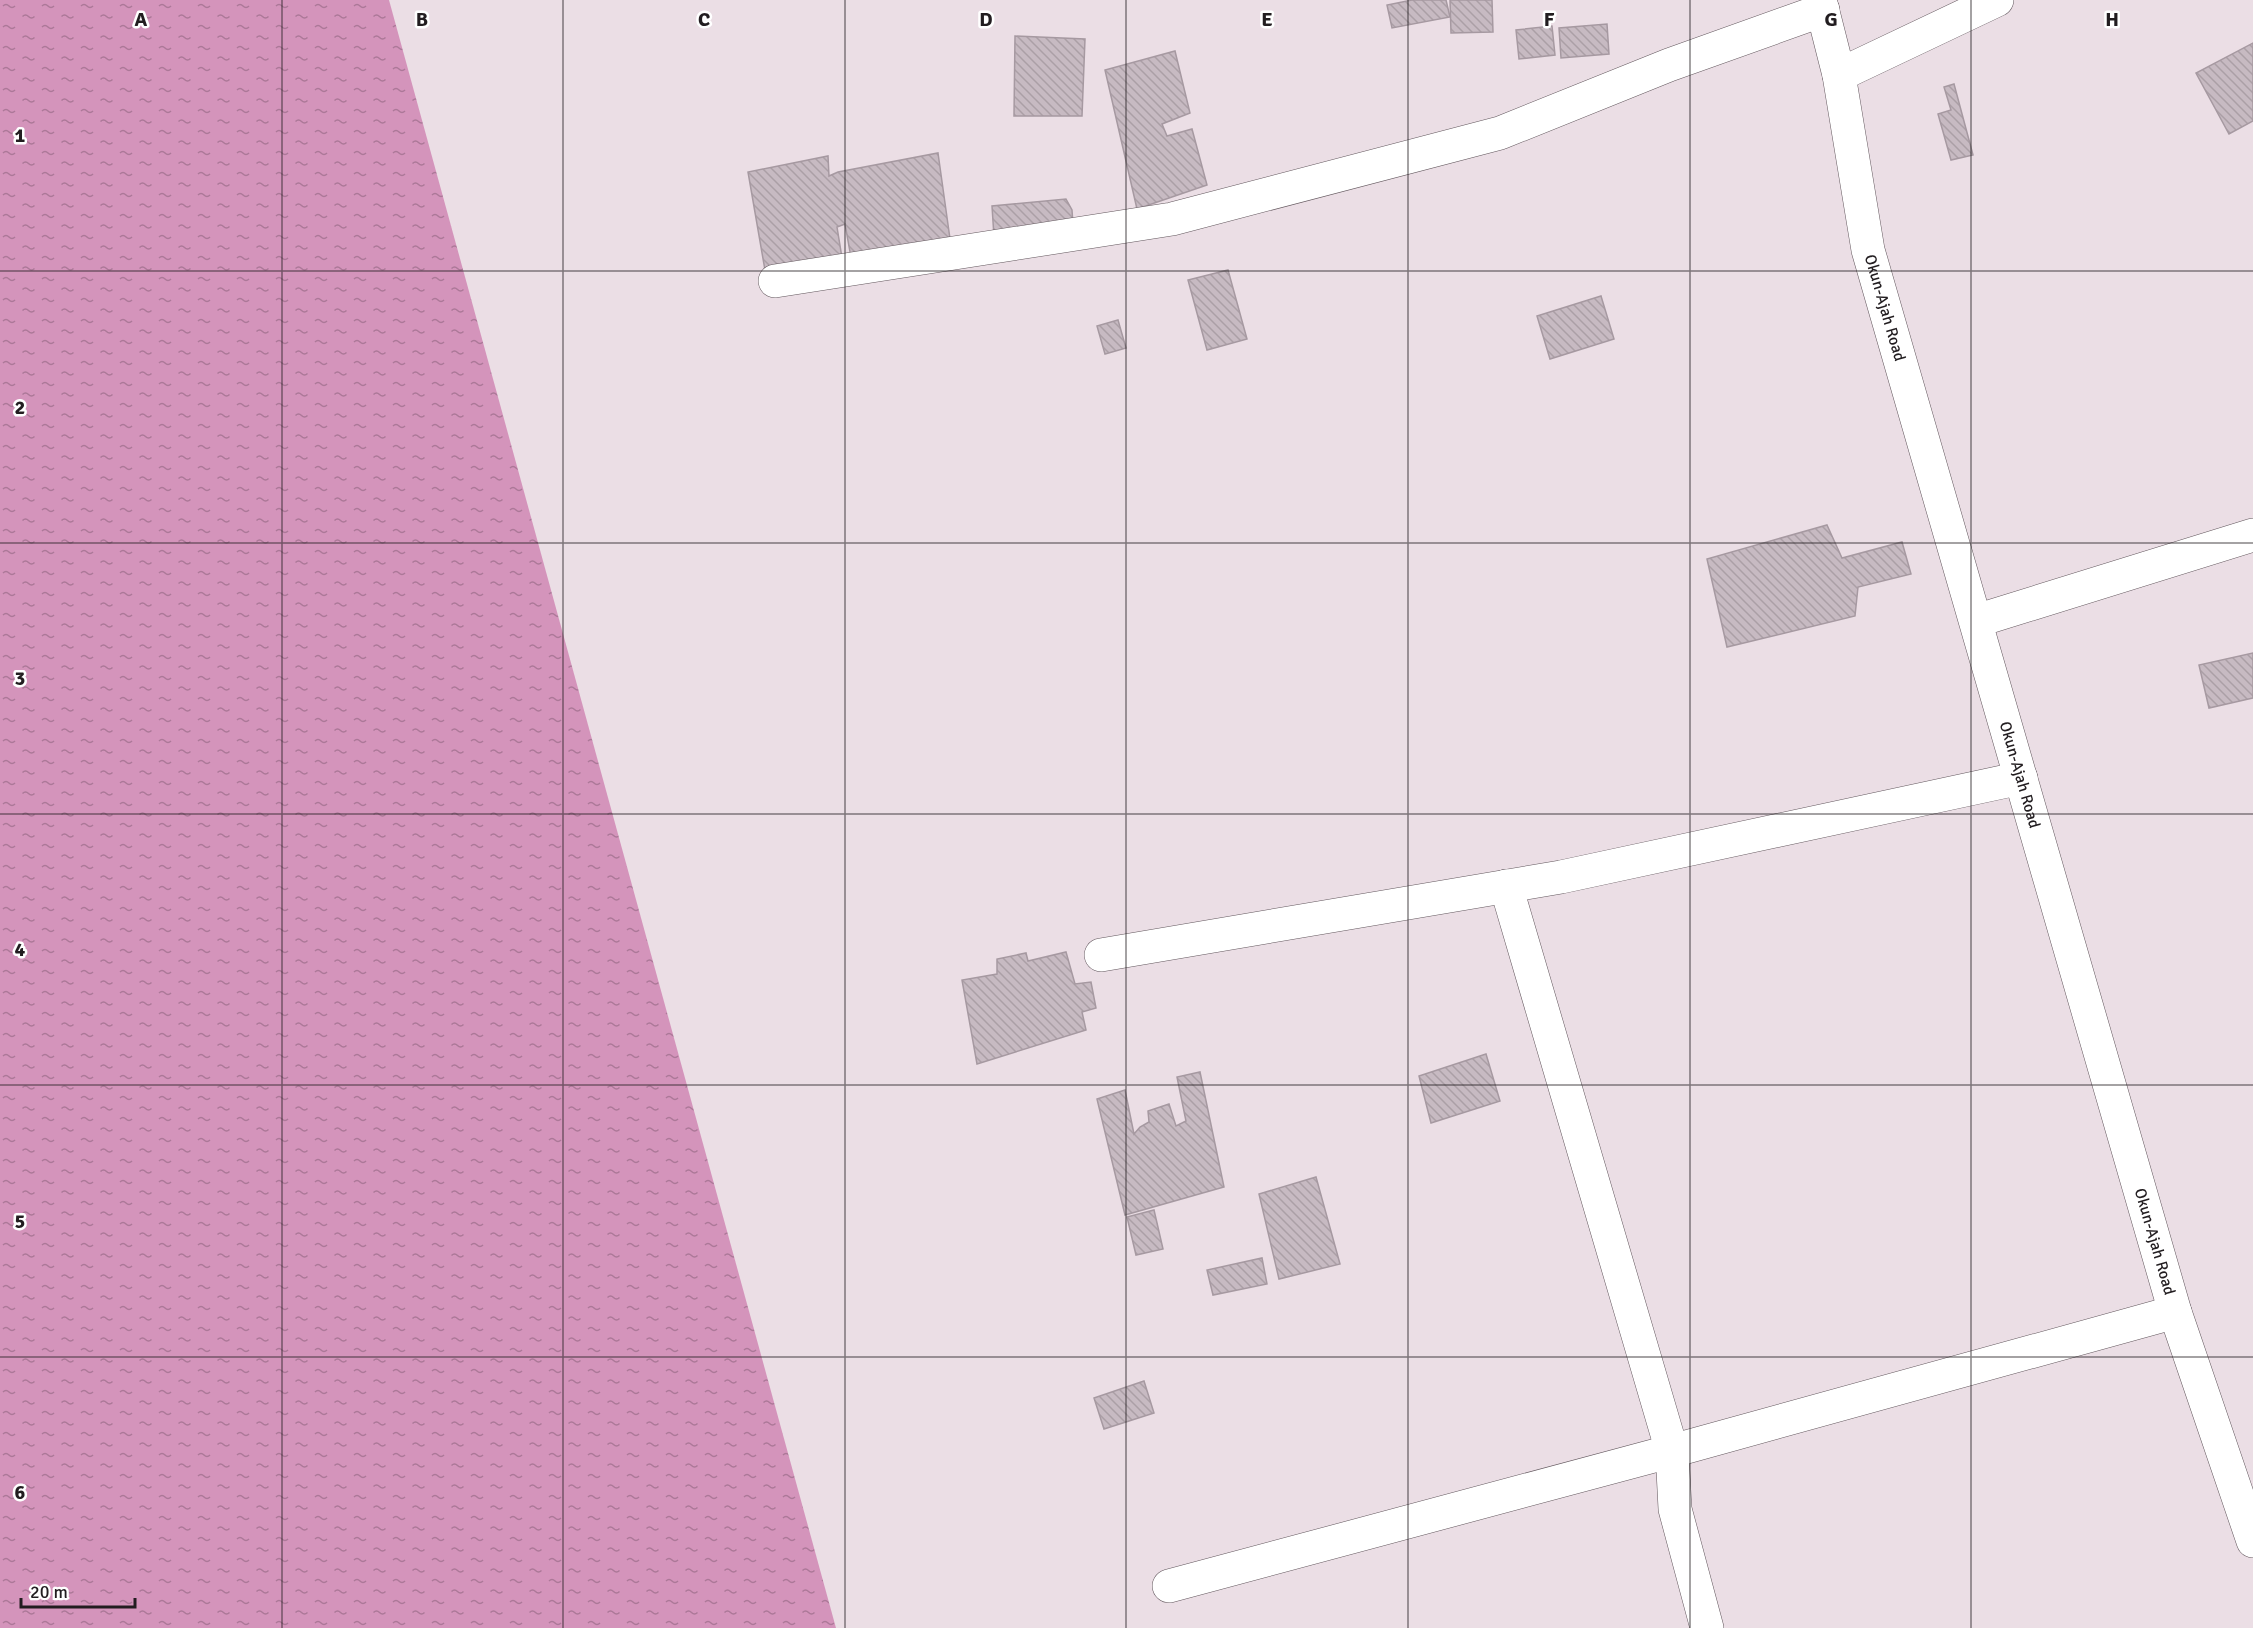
<svg xmlns="http://www.w3.org/2000/svg" width="2253" height="1628" viewBox="0 0 2253 1628" font-family="Signika,sans-serif">
<style>
.water{fill:url(#water-ripples)}
.building{fill:url(#building-back-hatch);stroke:#a699a1;stroke-width:1.5}
.lines{fill:none;stroke-linecap:round;stroke-linejoin:round}
.minor-casing{stroke:#62575d;stroke-width:34}
.secondary-casing{stroke:#62575d;stroke-width:34}
.minor{stroke:#fff;stroke-width:33}
.secondary{stroke:#fff;stroke-width:33}
.grid{fill:none;stroke:#221d20;stroke-width:1.5;stroke-opacity:0.55}
.labels{text-anchor:middle;dominant-baseline:central;stroke-width:5;stroke-linejoin:round;paint-order:stroke}
.street-label{font-size:16px;fill:#221d20;stroke:#fff}
.grid-label{font-size:20px;text-anchor:middle;font-weight:bold;fill:#221d20;stroke:#fff;stroke-width:5;stroke-linejoin:round;paint-order:stroke}
</style>
<defs>
<pattern id="water-ripples" width="26" height="14" patternUnits="userSpaceOnUse" patternTransform="scale(1.5)"><rect width="26" height="14" fill="#d494bb"/><path d="M2 4q2-2 4 0t4 0M15 11q2-2 4 0t4 0" fill="none" stroke="#ac7898"/></pattern>
<pattern id="building-back-hatch" width="6" height="6" patternUnits="userSpaceOnUse" patternTransform="scale(1.5)"><rect width="6" height="6" fill="#c7bac2"/><path d="M-1 5l2 2M0 0l6 6M5-1l2 2" fill="none" stroke="#ab9fa6"/></pattern>
</defs>
<rect width="100%" height="100%" fill="#ebdee5"/>
<path class="water" d="M0,0H389L836,1628H0Z"/>
<g class="building">
<path d="M1412,0H1446L1450,17L1392,28L1387,5Z"/>
<path d="M1450,0H1492L1493,32L1451,33Z"/>
<path d="M1607,24L1609,54L1561,58L1559,28Z"/>
<path d="M1552,26L1555,55L1519,59L1516,30Z"/>
<path d="M1015,36L1085,39L1082,116H1014Z"/>
<path d="M2253,43V121L2229,134L2196,73Z"/>
<path d="M1175,51L1190,113L1162,124L1167,136L1192,129L1207,185L1137,209L1105,70Z"/>
<path d="M1954,84L1973,155L1951,160L1938,114L1951,110L1944,87Z"/>
<path d="M938,153L952,253L852,263L845,224L837,227L843,264L766,276L748,172L828,156L829,176L838,172Z"/>
<path d="M1066,199L1072,210L1073,225L994,237L992,206Z"/>
<path d="M1228,270L1247,339L1207,350L1188,280Z"/>
<path d="M1601,296L1614,339L1550,359L1537,316Z"/>
<path d="M1118,320L1126,348L1105,354L1097,326Z"/>
<path d="M1827,525L1842,558L1902,542L1911,574L1858,587L1855,616L1727,647L1707,559Z"/>
<path d="M2253,653V698L2209,708L2199,665Z"/>
<path d="M1066,952L1075,984L1091,982L1096,1008L1082,1012L1086,1030L977,1064L962,980L997,974V959L1026,953L1028,961Z"/>
<path d="M1486,1054L1500,1101L1431,1123L1419,1076Z"/>
<path d="M1200,1072L1224,1187L1125,1215L1097,1099L1125,1090L1134,1134L1140,1127L1149,1122L1148,1111L1169,1104L1176,1126L1186,1121L1177,1077Z"/>
<path d="M1316,1177L1340,1264L1279,1279L1259,1194Z"/>
<path d="M1154,1210L1163,1249L1136,1255L1127,1217Z"/>
<path d="M1262,1258L1267,1284L1213,1295L1207,1270Z"/>
<path d="M1144,1381L1154,1413L1104,1429L1094,1398Z"/>
</g>
<g class="lines">
<g class="minor-casing">
<g id="minor">
<path d="M1839,75L1997,0"/>
<path d="M775,281L1172,219L1500,133L1669,65L1823,10"/>
<path d="M1976,621L2253,535"/>
<path d="M1506,886L1672,1451L1675,1509L1707,1628"/>
<path d="M1101,955L1561,877L2021,778"/>
<path d="M1169,1586L1672,1451L2175,1312"/>
</g>
</g>
<g class="secondary-casing">
<g id="secondary">
<path id="s1" d="M1820,0L1839,75L1868,250L2175,1312L2253,1541"/>
</g>
</g>
<use href="#minor" class="minor"/>
<use href="#secondary" class="secondary"/>
</g>
<path class="grid" d="M282,0V1628M563,0V1628M845,0V1628M1126,0V1628M1408,0V1628M1690,0V1628M1971,0V1628M0,271H2253M0,543H2253M0,814H2253M0,1085H2253M0,1357H2253"/>
<g class="labels">
<g class="street-label">
<text stroke="none"><textPath href="#s1" startOffset="315">Okun-Ajah Road</textPath></text>
<text stroke="none"><textPath href="#s1" startOffset="801">Okun-Ajah Road</textPath></text>
<text stroke="none"><textPath href="#s1" startOffset="1287">Okun-Ajah Road</textPath></text>
</g>
</g>
<g class="grid-label">
<text x="141" y="26">A</text>
<text x="422" y="26">B</text>
<text x="704" y="26">C</text>
<text x="986" y="26">D</text>
<text x="1267" y="26">E</text>
<text x="1549" y="26">F</text>
<text x="1831" y="26">G</text>
<text x="2112" y="26">H</text>
<text x="20" y="142">1</text>
<text x="20" y="414">2</text>
<text x="20" y="685">3</text>
<text x="20" y="956">4</text>
<text x="20" y="1228">5</text>
<text x="20" y="1499">6</text>
</g>
<path d="M21 1598v9h114v-9" fill="none" stroke="#221d20" stroke-width="3"/>
<text x="30" y="1598" font-size="18" fill="#221d20" stroke="#ffffff" stroke-width="4.5" paint-order="stroke">20 m</text>
</svg>
